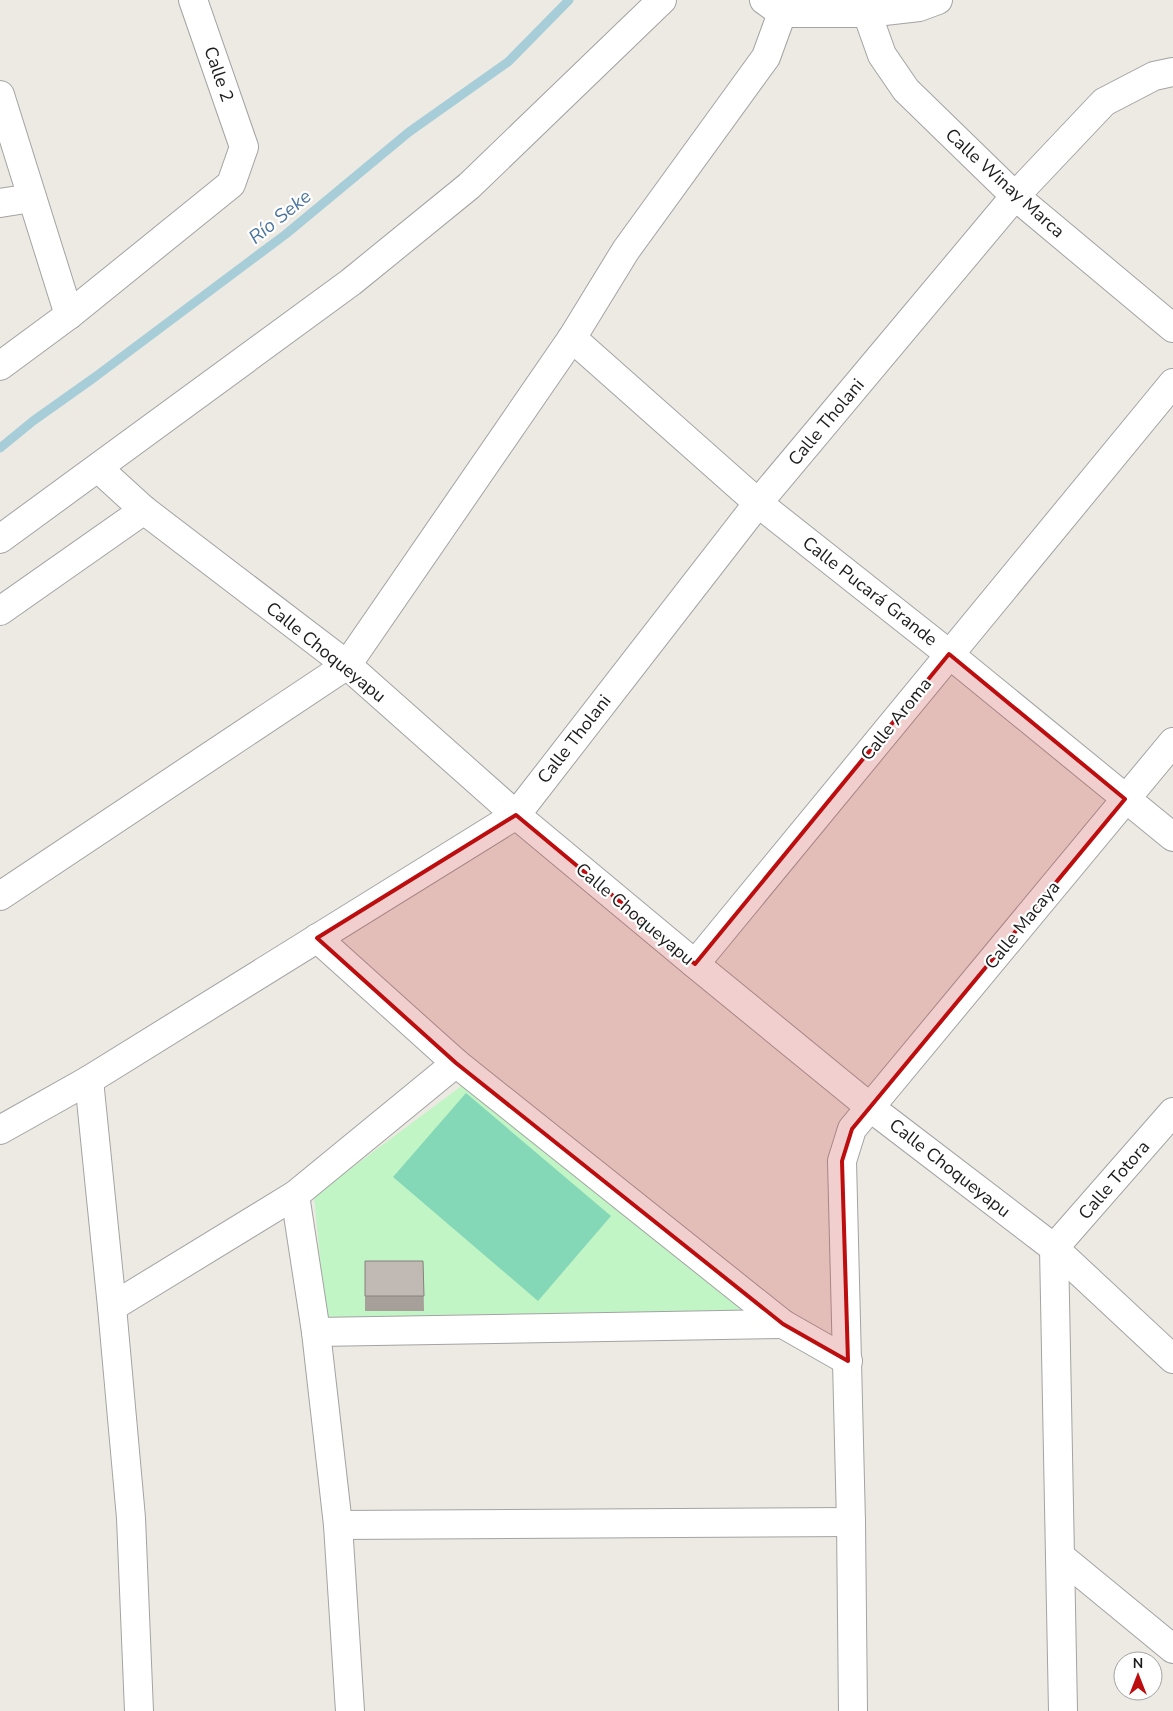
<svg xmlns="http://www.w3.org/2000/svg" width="1173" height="1711" viewBox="0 0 1173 1711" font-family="'Nunito Sans',sans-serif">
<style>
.park{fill:#c2f5c5}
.pitch{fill:#85d8b7}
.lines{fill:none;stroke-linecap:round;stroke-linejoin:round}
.stream{stroke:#a6cdd8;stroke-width:9}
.minor-casing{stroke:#a3a3a3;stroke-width:30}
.minor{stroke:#fff;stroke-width:28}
.wall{fill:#a69f9a}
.building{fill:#c1b9b3;stroke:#87827d}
.marked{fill:#bc0d0f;fill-opacity:0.2;stroke:#bc0d0f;stroke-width:4;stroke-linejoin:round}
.labels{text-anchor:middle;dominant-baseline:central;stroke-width:4.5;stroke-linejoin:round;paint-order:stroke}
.street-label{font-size:18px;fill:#1c1c1c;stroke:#fff}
.water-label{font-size:19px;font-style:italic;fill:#4d769e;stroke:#fff}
</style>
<rect width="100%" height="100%" fill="#edeae3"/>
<path class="park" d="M464,1084L743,1311L326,1322L314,1196Z"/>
<path class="pitch" d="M466,1093L611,1216L538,1301L393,1177Z"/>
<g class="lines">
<path class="stream" d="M0,448L33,421L95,377L286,234L409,132L508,62L569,0"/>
<g class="minor-casing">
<g id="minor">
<path d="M764,0L782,13H867L919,7L938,0"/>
<path d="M867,13L882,55L906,90L1015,196L1173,328"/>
<path d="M0,95L69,315"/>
<path d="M0,203L32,198"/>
<path d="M572,338L758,503L949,654L1173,837"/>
<path d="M0,366L69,315L231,184L244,147L193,0"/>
<path d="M98,468L144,510L347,665L516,815L695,964L871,1108L1054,1248L1173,1359"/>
<path d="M0,539L351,282L469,186L662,0"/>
<path d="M0,611L144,510"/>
<path d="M0,896L347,665L572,338L626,250L766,57L782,13"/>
<path d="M317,938L456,1063L783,1324L848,1361"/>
<path d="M695,964L1173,383"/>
<path d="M89,1080L112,1307L131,1518L139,1711"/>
<path d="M0,1130L89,1080L516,815L758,503L1015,196L1104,102L1154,76L1173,72"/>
<path d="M295,1195L316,1332L338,1525L350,1711"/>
<path d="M112,1307L295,1195L456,1063"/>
<path d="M316,1332L783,1324"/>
<path d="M338,1525L851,1522"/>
<path d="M1060,1556L1173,1649"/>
<path d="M853,1711L851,1522L842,1161L852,1129L1173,742"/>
<path d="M1063,1711L1054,1248L1173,1112"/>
</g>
</g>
<use href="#minor" class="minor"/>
</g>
<path class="wall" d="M365,1261H423L424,1311H365Z"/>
<path class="building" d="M365,1261H423L424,1296H365Z"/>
<path class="marked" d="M949,654L1125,799L852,1129L842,1161L848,1361L783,1324L456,1063L317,938L516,815L695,964Z"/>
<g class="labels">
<g class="street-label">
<text transform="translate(219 74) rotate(71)">Calle 2</text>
<text transform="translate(1005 183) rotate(42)">Calle Winay Marca</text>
<text transform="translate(826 422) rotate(-50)">Calle Tholani</text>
<text transform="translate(870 591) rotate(38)">Calle Pucará Grande</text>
<text transform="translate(326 652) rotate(39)">Calle Choqueyapu</text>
<text transform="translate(896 719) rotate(-51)">Calle Aroma</text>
<text transform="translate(574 739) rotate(-52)">Calle Tholani</text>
<text transform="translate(635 914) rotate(40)">Calle Choqueyapu</text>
<text transform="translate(1022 925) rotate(-51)">Calle Macaya</text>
<text transform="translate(950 1168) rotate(38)">Calle Choqueyapu</text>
<text transform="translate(1114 1180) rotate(-49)">Calle Totora</text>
</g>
<g class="water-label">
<text transform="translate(280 217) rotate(-39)">Río Seke</text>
</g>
</g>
<g transform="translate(1138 1676)"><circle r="24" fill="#ffffff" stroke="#a4a4a4"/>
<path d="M0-4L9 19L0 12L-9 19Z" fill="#bc0d0f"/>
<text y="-8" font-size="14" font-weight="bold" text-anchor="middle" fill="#1c1c1c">N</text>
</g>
</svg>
